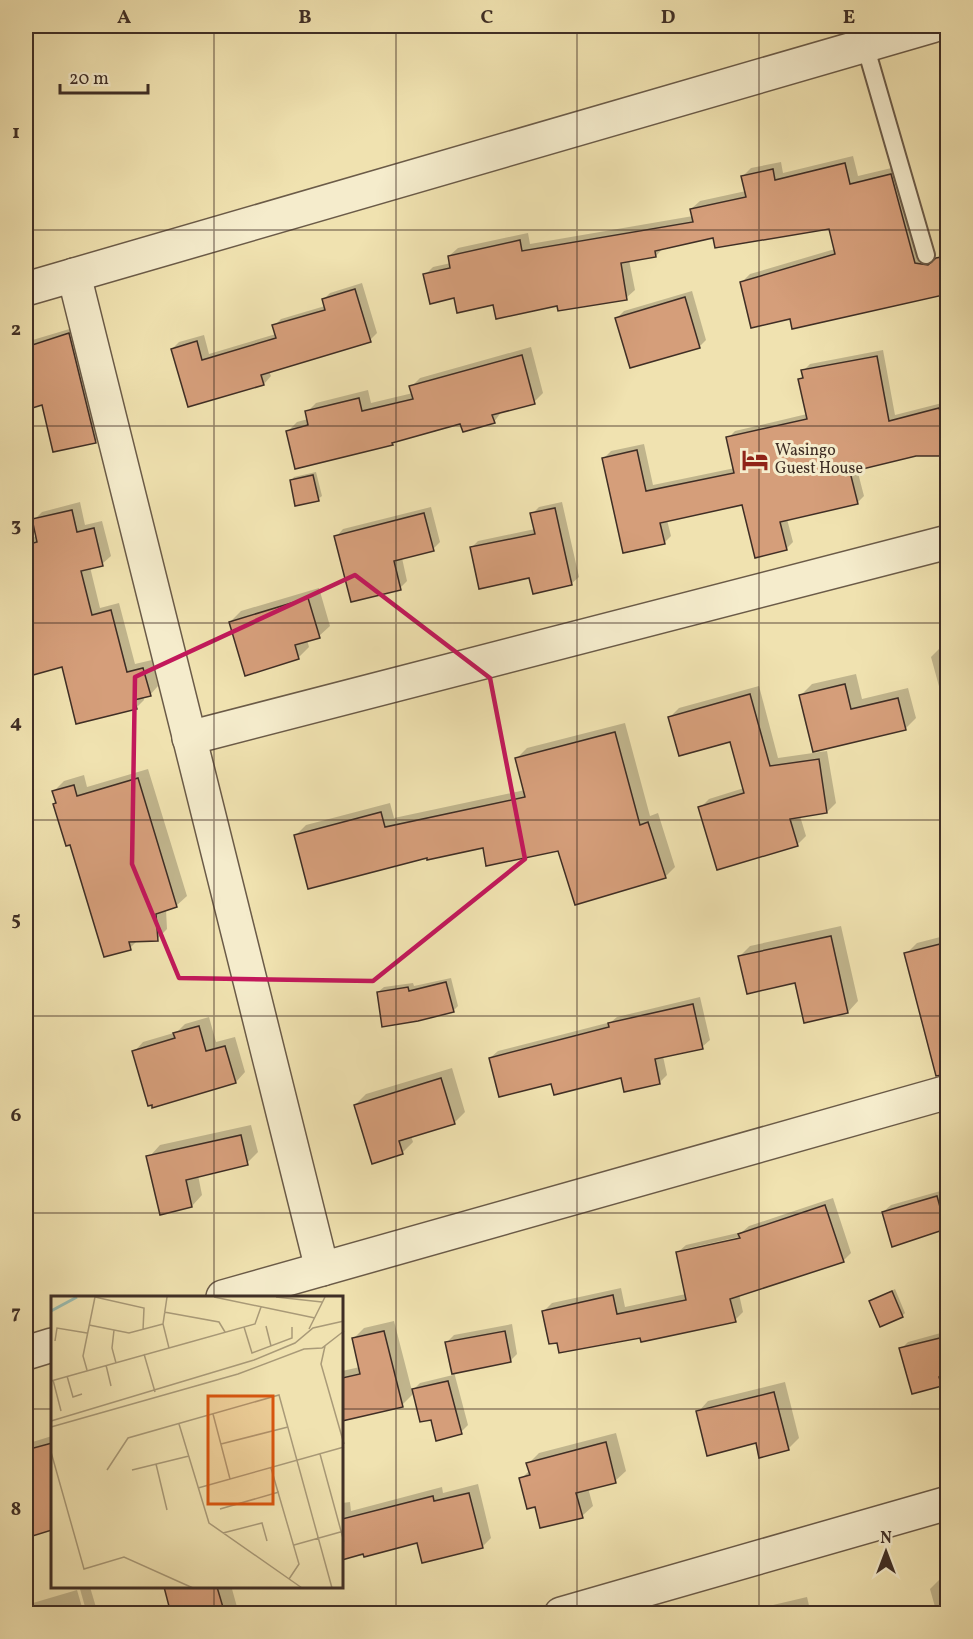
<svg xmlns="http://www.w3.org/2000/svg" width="973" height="1639" viewBox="0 0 973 1639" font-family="Vollkorn,serif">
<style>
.shadow{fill:#0003;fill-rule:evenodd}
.building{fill:#d59e7a;stroke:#3f2e25;stroke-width:1.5}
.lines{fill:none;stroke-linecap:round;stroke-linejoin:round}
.lane-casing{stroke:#6b5b48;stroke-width:20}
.street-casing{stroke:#6b5b48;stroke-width:36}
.lane{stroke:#f5eccc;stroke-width:16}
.street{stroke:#f5eccc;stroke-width:33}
.marked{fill:none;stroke:#c2185b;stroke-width:4.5;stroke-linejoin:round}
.grid{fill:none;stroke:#3f2e25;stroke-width:1.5;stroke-opacity:0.55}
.labels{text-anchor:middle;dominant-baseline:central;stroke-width:6;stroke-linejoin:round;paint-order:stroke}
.poi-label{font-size:16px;fill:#3f2e25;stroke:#f5eccc;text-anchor:start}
.inset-river{fill:none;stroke:#9bbdb1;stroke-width:3}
.inset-road{fill:none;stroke:#a99a78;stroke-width:1.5}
.view{fill:#d7550e;fill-opacity:0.15;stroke:#d7550e;stroke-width:3}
.inset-edge{fill:none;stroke:#3f2e25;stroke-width:3}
.neatline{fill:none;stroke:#3f2e25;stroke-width:2}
.grid-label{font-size:20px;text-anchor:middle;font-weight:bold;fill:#3f2e25}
</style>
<rect width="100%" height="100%" fill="#f0e2b0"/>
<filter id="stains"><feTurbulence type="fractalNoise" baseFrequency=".00333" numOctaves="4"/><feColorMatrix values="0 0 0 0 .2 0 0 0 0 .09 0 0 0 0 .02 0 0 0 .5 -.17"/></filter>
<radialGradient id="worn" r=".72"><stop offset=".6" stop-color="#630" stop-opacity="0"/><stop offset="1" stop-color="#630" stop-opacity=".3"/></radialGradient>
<g class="shadow">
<path d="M853,156L858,176L900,166L923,255L938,258L948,250V293L791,317L742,282L750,274L835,249L830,227L714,236L664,247L656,256L629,260L635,290L626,298L558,304H494L455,297L425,275L433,267L451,263L449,256L458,248L528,233L530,244L693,216L691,209L700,201L746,191L743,176L751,168L781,162L783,173Z"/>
<path d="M362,283L377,333L370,340L269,371L271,376L264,384L189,406L172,349L179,342L204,335L209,354L276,334L274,326L281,319L325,306L323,300L330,293Z"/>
<path d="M692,291L706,340L699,347L617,318L624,311Z"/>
<path d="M76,327L103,434L96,441L55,450L43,403L26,409V342Z"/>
<path d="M531,347L543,393L534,402L502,411L494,422H461L395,441L392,443L288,431L297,422L308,419L307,412L316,403L368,390L371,403L413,393L411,387L420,378Z"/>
<path d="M883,350L895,415L946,402L948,454H916L857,469L864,496L857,503L787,519L793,542L786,549L743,504L667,520L671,536L664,543L604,458L611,451L644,444L653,485L735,468L728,438L735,431L807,414L800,379L804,376L803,371L810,364Z"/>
<path d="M316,472L322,496L318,499L291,481L294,477Z"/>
<path d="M80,502L85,525L102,521L111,556L102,564L90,567L100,608L119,603L135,664L152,660L158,686L150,695L143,696L144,700L136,708L63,665L26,676V539L37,536L34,520L42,512Z"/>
<path d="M562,502L579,577L571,584L530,576L471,548L478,541L535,529L532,514L539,507Z"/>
<path d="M431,507L440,542L433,549L402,558L407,581L400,588L336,537L343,529Z"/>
<path d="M319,588L330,626L319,636L307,640L309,647L298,658L230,622L241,611Z"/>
<path d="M948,645V699L943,701L931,657L941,647Z"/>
<path d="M856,674L862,699L908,688L916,718L905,729L801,695L812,684Z"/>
<path d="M759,686L778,758L827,751L836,803L827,812L800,816L806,836L797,845L700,808L709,799L744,788L731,740L670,717L679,708Z"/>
<path d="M26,706L33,732L26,738Z"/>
<path d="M625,723L650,816L658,813L675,867L665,877L559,849L296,835L306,825L390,803L394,818L525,790L517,758L527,748Z"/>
<path d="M148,769L187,896L176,906L166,909L167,929L157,939L138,940L130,948L71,843L55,804L57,802L54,791L64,781L84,775L87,787Z"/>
<path d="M841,926L858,1001L848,1012L796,982L740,956L750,946Z"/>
<path d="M948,935V1040L906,954L917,943Z"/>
<path d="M451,978L458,1006L453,1011L378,992L384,987L413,983L414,986Z"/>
<path d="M700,997L710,1040L702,1047L663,1056L667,1075L660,1082L622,1076L552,1082L490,1058L498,1051L611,1022L617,1017Z"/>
<path d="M209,1017L216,1042L235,1037L245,1072L236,1082L134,1052L143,1042L177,1032L185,1024Z"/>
<path d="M452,1068L465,1112L454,1123L411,1136L413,1142L402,1153L355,1105L366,1094Z"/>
<path d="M251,1125L258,1152L247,1163L198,1175L202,1195L192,1206L150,1156L160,1145Z"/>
<path d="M944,1190L948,1203V1226L945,1228L883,1212L891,1205Z"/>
<path d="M833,1198L851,1253L843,1261L739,1294L743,1312L735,1320L641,1336L558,1341L544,1311L552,1303L621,1288L625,1307L686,1294L677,1253L686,1245L742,1232L749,1226ZM747,1235L748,1238L685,1252V1249Z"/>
<path d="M895,1289L905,1313L902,1316L871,1301Z"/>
<path d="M394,1321L412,1391L420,1383L453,1375L447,1342L454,1335L512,1324L517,1354L510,1361L454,1372L468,1425L461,1432L432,1418L414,1393L402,1405L342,1420V1371L360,1367L353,1339L364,1328Z"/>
<path d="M948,1331V1378L941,1385L901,1349L908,1342Z"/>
<path d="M785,1382L799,1438L788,1449L757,1442L698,1412L708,1401Z"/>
<path d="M616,1433L626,1471L615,1481L588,1488L593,1506L582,1516L536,1505L521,1479L530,1470L528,1464L539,1453Z"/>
<path d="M52,1436V1528L26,1536V1444Z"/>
<path d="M478,1484L491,1538L482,1547L418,1541L364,1555L342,1559V1503L350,1502L351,1511L442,1487L443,1493Z"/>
<path d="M948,1576V1614H937L930,1589L941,1578Z"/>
<path d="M165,1586H242L232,1589L237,1607L230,1614H182L172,1611Z"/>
<path d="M90,1587L98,1614H87L80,1589Z"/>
<path d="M77,1590L84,1614H26V1605Z"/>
<path d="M807,1597L811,1614H764L773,1605Z"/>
</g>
<g class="building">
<path d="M845,163L850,184L891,174L915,263L928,265L936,258L941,257L948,283V294L792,329L790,319L751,328L740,282L835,254L829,229L715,248L713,238L655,251L656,257L621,263L627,300L558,311L557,306L496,319L493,305L457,313L454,298L430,304L423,274L450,268L448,256L520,240L522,251L693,222L690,209L746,197L741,176L773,169L775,180Z"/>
<path d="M355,289L371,342L261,375L264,385L188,407L171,349L197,341L202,360L276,338L272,325L325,310L322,299Z"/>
<path d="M685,297L700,348L630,368L615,318Z"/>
<path d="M69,333L96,443L53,452L42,405L26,410V347Z"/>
<path d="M522,355L535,404L492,415L495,423L463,432L460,424L392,443L393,445L295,469L286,431L308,425L305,411L359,398L362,411L413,399L409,386Z"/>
<path d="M877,356L889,421L939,408L948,438V456H916L850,472L858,504L780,522L787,550L755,558L742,505L660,523L665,544L623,553L602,458L637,450L646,491L734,473L726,437L807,419L798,379L803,378L801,370Z"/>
<path d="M313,475L319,501L295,506L290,480Z"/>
<path d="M555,508L572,585L533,594L529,578L479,589L470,547L535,534L530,513Z"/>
<path d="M72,510L77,532L94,528L103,566L81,571L92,615L111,610L127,672L143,668L151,696L134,700L137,709L76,724L62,667L26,677V545L37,542L32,519Z"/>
<path d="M424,513L434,551L394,561L401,590L351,602L334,536Z"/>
<path d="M308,598L320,638L295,645L299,659L245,676L229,622Z"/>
<path d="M845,684L851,709L898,698L906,730L813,752L799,695Z"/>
<path d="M750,694L770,766L819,759L827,813L790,819L798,846L717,870L698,807L744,793L730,742L679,756L668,717Z"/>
<path d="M615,732L640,825L648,822L666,878L575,905L558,851L486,866L483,848L427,860V858L308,889L294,835L381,812L385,827L525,797L515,758Z"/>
<path d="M138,778L177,907L156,914L158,941L129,942L131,950L104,957L70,845L66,846L53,804L56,803L52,791L74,785L77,796Z"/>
<path d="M831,936L848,1013L804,1023L795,983L747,994L738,956Z"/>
<path d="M948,942V1074L936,1076L904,953Z"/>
<path d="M446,982L454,1012L418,1021L382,1027L377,992L408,987L409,991Z"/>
<path d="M693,1004L703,1049L655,1059L660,1084L624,1092L621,1078L554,1095L551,1084L499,1097L489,1058L609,1027L608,1023Z"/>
<path d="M199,1026L206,1051L225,1046L236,1083L152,1108V1105L148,1106L132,1051L175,1038L173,1033Z"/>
<path d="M441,1078L455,1124L399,1141L403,1154L372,1164L354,1105Z"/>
<path d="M241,1135L248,1165L186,1180L192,1207L160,1215L146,1156Z"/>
<path d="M937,1196L946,1229L892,1247L882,1212Z"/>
<path d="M825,1205L844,1262L730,1299L736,1322L641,1342L640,1338L559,1353L557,1343L549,1344L542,1311L613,1295L617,1314L686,1300L676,1252L740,1238L738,1234Z"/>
<path d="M892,1291L903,1317L880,1327L869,1301Z"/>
<path d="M384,1331L403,1407L342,1421V1378L360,1374L352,1338Z"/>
<path d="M505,1331L511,1362L452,1374L445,1342Z"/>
<path d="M948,1336V1374L939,1377L942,1386L912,1394L899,1348Z"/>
<path d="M448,1381L462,1434L436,1441L431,1420L420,1422L412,1389Z"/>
<path d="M774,1392L789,1450L759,1458L756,1443L707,1456L696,1411Z"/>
<path d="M606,1442L616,1483L576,1493L583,1518L540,1528L535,1507L527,1509L519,1478L530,1475L526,1463Z"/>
<path d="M52,1443V1530L26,1538V1450Z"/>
<path d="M469,1493L483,1548L422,1563L417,1543L364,1557L363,1554L342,1560V1519L433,1496L434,1501Z"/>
<path d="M164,1587H217L225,1614H171Z"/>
</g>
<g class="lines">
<g class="lane-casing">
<path id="lane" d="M865,45L926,255"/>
</g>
<g class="street-casing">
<g id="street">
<path d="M74,275L322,1269"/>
<path d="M26,289L932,26"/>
<path d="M189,738L948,542"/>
<path d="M223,1297L948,1092"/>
<path d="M26,1353L52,1345"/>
<path d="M561,1614L948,1503"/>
</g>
</g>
<use href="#lane" class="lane"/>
<use href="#street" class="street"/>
</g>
<path class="marked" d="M355,575L490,678L525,859L373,981L179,978L132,864L135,677Z"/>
<path class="grid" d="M214,26V1297M396,26V1614M577,26V1614M759,26V1614M26,230H948M26,426H948M26,623H948M26,820H948M26,1016H948M26,1213H948M26,1409H52M342,1409H948M214,1586V1614"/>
<defs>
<g id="hotel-bare" transform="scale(2.07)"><path d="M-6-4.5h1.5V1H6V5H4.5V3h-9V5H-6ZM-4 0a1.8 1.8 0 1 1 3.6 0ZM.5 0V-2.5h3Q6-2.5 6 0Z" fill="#8f2418" stroke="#f5eccc" stroke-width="2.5" paint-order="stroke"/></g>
</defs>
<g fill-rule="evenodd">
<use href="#hotel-bare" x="755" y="460"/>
</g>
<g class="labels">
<g class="poi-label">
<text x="775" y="451">Wasingo<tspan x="775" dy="18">Guest House</tspan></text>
</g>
</g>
<g transform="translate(51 1296)">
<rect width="292" height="292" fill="#f0e2b0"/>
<path class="inset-river" d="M0,15L26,1"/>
<path class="inset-road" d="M44,1L93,12L92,34M163,1L264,22M225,1L271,6M113,16L168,26L174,36M38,29L78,37L112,28M215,30L220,50M193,31L201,57L241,42V31M258,33L274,1M63,34L61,52L65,67M4,45L6,32L36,37M274,50L270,68L293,148M118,52L204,28L210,11M93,58L104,96M55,69L60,90M36,74L32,60L44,1M16,80L22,101L31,98M2,84L10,115M0,85L118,52L112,28L116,1M162,118L179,183M0,125L203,64L244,47L262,32L293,25M128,128L158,227L251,292M0,131L187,78L253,53L271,52L293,35M170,148L237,131M0,156L33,273L73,261L142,292M269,158L293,246M105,168L116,214M220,172L248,268L238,283M56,174L77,142L228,99L281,292M81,174L138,160M147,192L293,151M169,213L228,196M172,237L211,227L216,245M243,249L293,235"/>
<path class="view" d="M157,100H222V208H157Z"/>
<rect width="292" height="292" class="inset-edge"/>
</g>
<rect width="973" height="1639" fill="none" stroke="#f0e2b0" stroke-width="66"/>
<g transform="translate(886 1552)" stroke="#f5eccc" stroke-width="4.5" paint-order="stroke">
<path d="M0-4.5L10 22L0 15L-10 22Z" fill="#3f2e25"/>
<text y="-9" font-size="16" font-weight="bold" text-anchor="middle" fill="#3f2e25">N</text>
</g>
<path d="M60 84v9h88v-9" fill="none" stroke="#3f2e25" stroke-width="3"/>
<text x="69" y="84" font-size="18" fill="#3f2e25" stroke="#f5eccc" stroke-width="4.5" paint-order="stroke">20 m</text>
<rect x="33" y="33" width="907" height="1573" class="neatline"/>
<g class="grid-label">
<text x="124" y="23">A</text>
<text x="305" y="23">B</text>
<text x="487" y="23">C</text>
<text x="668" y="23">D</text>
<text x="849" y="23">E</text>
<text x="16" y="138">1</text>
<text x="16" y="335">2</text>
<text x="16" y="531">3</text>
<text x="16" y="728">4</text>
<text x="16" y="925">5</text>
<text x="16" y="1121">6</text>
<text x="16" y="1318">7</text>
<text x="16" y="1515">8</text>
</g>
<rect width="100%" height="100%" filter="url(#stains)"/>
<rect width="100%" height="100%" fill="url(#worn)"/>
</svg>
